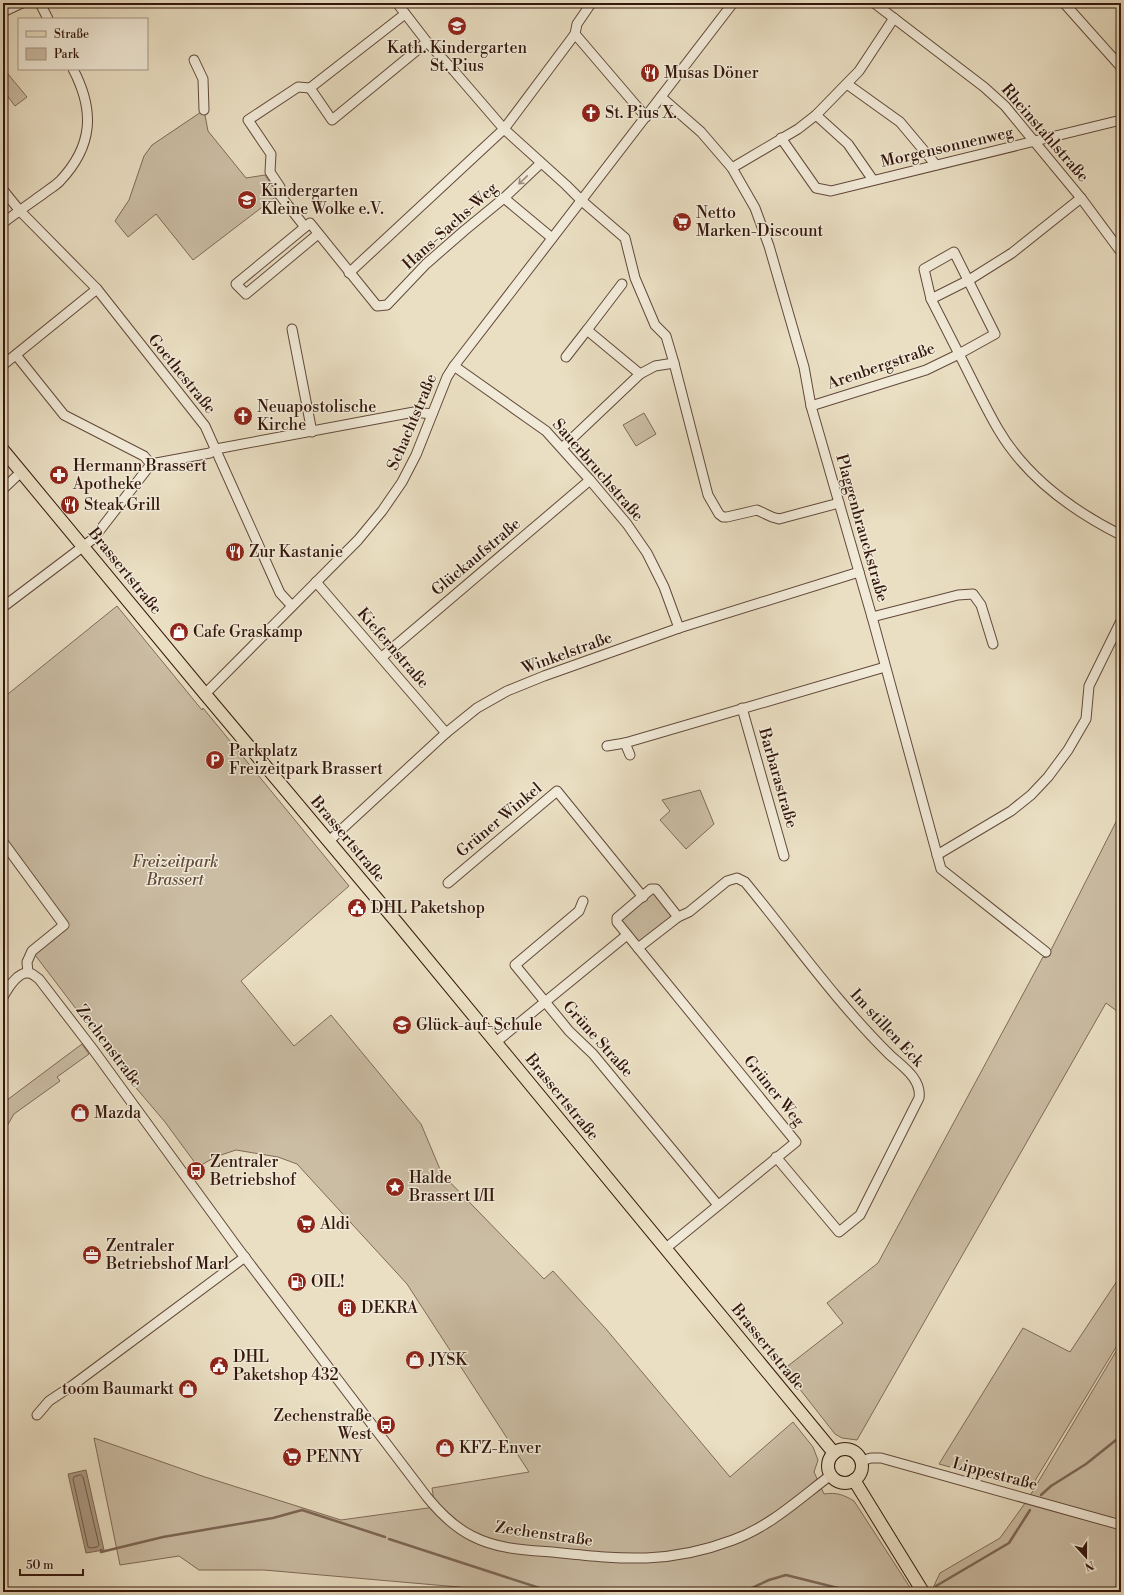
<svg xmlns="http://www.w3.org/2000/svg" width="1124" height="1595" viewBox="0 0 1124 1595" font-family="'Libre Bodoni',serif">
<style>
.green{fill:#cbbda4;stroke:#806a58}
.water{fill:#ac9b85;stroke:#7c6655}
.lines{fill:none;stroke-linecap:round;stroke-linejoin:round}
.shore{stroke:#705948;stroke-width:1}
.stream{stroke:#7c6655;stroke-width:2.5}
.minor-casing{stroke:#62493a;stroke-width:11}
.major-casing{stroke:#34170c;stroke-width:14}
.minor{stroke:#f1ead8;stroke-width:9}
.major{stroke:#eadfc3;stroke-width:12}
.oneway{stroke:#9c8b7c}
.labels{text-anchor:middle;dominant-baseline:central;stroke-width:3;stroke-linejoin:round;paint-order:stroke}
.poi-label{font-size:16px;fill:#34170c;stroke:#f1ead8;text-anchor:start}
.street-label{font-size:16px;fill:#34170c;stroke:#f1ead8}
.park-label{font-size:16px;font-style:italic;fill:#61493a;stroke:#f1ead8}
</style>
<rect width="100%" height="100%" fill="#eadfc3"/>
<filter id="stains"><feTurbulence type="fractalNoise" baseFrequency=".005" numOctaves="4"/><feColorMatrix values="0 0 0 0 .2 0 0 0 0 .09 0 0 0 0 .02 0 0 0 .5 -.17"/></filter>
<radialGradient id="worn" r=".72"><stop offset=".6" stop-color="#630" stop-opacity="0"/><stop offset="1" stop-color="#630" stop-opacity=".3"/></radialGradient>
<g class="green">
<path d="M3,68L27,97L15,106L3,90Z"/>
<path d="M204,110L208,131L246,178L265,175L278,195L193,260L156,214L128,237L115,221L129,200L144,156L152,145Z"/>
<path d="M644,413L656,434L636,446L623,425Z"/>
<path d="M117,606L202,710L203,708L349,886L241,981L294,1046L331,1015L421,1124L442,1174L544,1279L553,1271L606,1329L730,1477L793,1422L813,1447L818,1460L814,1472L824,1494C837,1492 844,1495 854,1501L913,1592H516L264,1570H199L179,1556L120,1565L94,1438L205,1477L341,1520L435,1507L432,1488L529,1472L407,1284L297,1164L278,1157L236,1150L215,1157L198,1167L165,1122L126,1076L99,1039L32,951L64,925L3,842V698Z"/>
<path d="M700,790L714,824L686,849L660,820L670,811L662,800Z"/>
<path d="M1121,812V1014L1106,1003L857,1440L842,1438L835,1434L784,1369L843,1323L827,1303L878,1263L1043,957L1046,958L1051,950Z"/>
<path d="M651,893H655L673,914L672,918L641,942L636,941L621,922V918Z"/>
<path d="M82,1044L89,1054L57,1077L60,1081L14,1114L3,1133V1103Z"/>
<path d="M1121,1275V1339L1033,1484L1014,1481H1001L939,1464L1023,1328L1070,1352Z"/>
<path d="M1121,1343V1592H931L940,1573L1000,1538L1028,1499Z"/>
</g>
<path class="water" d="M86,1470L104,1550L86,1553L68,1474Z"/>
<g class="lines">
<path class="shore" d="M81,1475L83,1477L99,1545L97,1547L91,1548L88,1547L73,1479L74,1477Z"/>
<g class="stream">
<path d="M1041,1495L1051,1486L1086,1464L1121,1436"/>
<path d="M389,1539L552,1592"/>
<path d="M101,1550V1552L163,1537L273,1518L302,1510L385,1537"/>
<path d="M936,1586L1009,1543L1030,1510"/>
<path d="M743,1592L769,1580L786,1575L854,1592"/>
</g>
<g class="minor-casing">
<g id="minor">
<path d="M40,3L48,19"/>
<path d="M397,3L427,42L454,71L504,129L566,185L582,201L625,238L635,278L655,325L666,336L674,363L708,495L719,514L723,517H727L757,510L772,517L779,519L839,503"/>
<path d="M590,3V5L577,24L575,34L646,117"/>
<path d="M874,3L984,87L1005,106L1081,198L1121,252"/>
<path d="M1064,3L1121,67"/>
<path d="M3,12L22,3"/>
<path d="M405,14L310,88L332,120L427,42"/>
<path d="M194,60L203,79L204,110"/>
<path d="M847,84L900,122L936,165"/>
<path d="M661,97L701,132L732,168L755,208L769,246L804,367L811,406L872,617L941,869L1046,952"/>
<path d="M816,115L848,144L873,180"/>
<path d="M781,138L816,188L831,191L1121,120"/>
<path d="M732,168L798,129L816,115L859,71L894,18"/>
<path d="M3,190L20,211L97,289L205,426L280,593L292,606"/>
<path d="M504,198L552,238"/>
<path d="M3,223C16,213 29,204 43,194C48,190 55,186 60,181C93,146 95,111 73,69"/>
<path d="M305,227L279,194L280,187L270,172L271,154L248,120L298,87L310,88"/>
<path d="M318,234L246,294L236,284L310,223L377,306L387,305L426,264L465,230L504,198L541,163"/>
<path d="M954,252L995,334L959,354L931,299L924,269Z"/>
<path d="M349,273L504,129L575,34"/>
<path d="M931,299L969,280L1012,253L1081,198"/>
<path d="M292,329L312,432"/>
<path d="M587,330L622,284"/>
<path d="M16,355L64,415L144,456L151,464"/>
<path d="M566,357L587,330L640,374"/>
<path d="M3,365L97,289"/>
<path d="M454,366L546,431L590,480L627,524L647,553L664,587L679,628"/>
<path d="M811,406L926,370L959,354C972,379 984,405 998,429C1026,477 1073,511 1121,535"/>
<path d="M562,448L640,374L655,366L674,363"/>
<path d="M3,489L21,472"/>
<path d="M316,582L446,733"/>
<path d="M3,607L93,539L151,464L210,453L216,449L414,412L432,414"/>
<path d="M872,617L958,595L973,594L981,605L993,644"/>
<path d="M382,657L590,480"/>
<path d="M205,694L358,540L382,511L402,482L416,455L447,377L454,366L733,3"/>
<path d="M742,708L784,856"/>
<path d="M625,743L630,755"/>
<path d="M607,746L625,743L885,667"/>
<path d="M329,841L446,733L477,708L507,691L544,676L679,628L859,572"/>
<path d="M3,842L64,925L32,951L27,962L28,973"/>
<path d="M937,855L1011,811L1031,795L1048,777L1068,750L1086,719L1089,686L1121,621"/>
<path d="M448,883L557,791L643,897"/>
<path d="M651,889H656L678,917L638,948L617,922V918Z"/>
<path d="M583,901L579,911L515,965L569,1031L593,1054L718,1205"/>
<path d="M678,917L689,912L727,881L737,878L745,882C792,939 837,1003 890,1055C902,1066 922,1079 919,1098L860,1215L839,1232L776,1157"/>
<path d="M638,948L796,1142L666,1248"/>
<path d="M3,997C8,988 18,971 30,973C33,974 36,977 39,979L92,1048L237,1247L427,1497C440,1513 454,1527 472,1536C497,1549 525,1550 552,1552C620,1559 667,1565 733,1540C771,1526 800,1498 831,1475"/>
<path d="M496,1042L627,935"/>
<path d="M37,1415L49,1401L73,1385L245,1257"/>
<path d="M861,1461L871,1458H881L1121,1525"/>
</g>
</g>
<g class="major-casing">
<g id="major">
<path d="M3,450L205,694L399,925L834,1453"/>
<circle cx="845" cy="1466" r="17"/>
<path d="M854,1480L923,1592"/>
</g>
</g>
<use href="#minor" class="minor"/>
<use href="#major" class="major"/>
</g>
<defs><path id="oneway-shaft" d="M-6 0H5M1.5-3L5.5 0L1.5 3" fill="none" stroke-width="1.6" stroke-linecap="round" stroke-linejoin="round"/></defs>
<use class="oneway" href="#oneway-shaft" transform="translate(523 180) rotate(136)"/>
<defs>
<g id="school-disc" transform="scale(1)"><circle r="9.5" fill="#8f2418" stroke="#f1ead8"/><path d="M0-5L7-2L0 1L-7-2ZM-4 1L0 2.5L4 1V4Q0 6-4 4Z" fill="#fff"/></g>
<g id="restaurant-disc" transform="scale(1)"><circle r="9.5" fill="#8f2418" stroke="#f1ead8"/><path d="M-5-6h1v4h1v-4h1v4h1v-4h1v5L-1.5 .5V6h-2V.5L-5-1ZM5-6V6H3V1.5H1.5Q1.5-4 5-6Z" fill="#fff"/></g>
<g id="church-disc" transform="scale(1)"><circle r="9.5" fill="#8f2418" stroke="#f1ead8"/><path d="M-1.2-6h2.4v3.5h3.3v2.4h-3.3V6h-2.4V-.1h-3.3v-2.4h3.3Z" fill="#fff"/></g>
<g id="supermarket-disc" transform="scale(1)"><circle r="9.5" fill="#8f2418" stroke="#f1ead8"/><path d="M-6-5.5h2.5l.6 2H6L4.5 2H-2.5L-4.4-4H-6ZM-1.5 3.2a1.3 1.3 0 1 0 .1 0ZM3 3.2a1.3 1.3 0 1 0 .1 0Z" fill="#fff"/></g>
<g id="pharmacy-disc" transform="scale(1)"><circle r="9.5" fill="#8f2418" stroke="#f1ead8"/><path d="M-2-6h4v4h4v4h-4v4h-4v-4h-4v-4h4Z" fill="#fff"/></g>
<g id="shop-disc" transform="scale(1)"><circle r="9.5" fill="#8f2418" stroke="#f1ead8"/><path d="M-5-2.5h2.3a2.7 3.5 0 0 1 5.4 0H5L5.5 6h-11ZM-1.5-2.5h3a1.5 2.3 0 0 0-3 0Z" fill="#fff"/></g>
<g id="parking-disc" transform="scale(1)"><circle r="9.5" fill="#8f2418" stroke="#f1ead8"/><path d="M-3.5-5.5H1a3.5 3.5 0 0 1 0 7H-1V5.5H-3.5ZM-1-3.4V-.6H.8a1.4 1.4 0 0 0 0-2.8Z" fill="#fff"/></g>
<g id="civic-disc" transform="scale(1)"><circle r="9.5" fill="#8f2418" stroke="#f1ead8"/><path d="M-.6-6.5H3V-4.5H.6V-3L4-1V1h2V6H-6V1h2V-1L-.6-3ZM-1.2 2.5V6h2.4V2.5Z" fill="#fff"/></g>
<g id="bus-disc" transform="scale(1)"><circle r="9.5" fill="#8f2418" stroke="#f1ead8"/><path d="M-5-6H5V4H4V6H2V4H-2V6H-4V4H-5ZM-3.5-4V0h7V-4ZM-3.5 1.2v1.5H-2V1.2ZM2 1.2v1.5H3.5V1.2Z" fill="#fff"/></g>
<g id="sight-disc" transform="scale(1)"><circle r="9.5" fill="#8f2418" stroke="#f1ead8"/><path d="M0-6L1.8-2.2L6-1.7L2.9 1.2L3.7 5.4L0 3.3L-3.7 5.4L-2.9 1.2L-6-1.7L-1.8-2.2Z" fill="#fff"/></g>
<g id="office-disc" transform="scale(1)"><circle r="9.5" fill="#8f2418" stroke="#f1ead8"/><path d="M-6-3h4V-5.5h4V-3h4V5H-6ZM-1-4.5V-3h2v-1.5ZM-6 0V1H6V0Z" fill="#fff"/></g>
<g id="fuel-disc" transform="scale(1)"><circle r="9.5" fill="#8f2418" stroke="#f1ead8"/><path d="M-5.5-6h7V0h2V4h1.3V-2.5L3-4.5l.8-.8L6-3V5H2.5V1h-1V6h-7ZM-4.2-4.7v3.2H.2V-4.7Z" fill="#fff"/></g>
<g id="building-disc" transform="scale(1)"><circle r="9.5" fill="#8f2418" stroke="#f1ead8"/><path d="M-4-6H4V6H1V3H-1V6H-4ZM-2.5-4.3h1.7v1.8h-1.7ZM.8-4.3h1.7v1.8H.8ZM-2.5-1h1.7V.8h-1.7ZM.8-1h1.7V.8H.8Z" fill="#fff"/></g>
</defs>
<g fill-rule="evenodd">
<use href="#school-disc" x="457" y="26"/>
<use href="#restaurant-disc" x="650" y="73"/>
<use href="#church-disc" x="591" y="113"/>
<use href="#school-disc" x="247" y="200"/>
<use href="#supermarket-disc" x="682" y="222"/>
<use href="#church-disc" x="243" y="416"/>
<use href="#pharmacy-disc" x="59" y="475"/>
<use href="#restaurant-disc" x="70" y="505"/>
<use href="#restaurant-disc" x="235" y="552"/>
<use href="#shop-disc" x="179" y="632"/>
<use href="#parking-disc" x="215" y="760"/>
<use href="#civic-disc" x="357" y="908"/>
<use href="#school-disc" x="402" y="1025"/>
<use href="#shop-disc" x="80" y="1113"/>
<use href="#bus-disc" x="196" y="1171"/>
<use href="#sight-disc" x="395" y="1187"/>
<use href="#supermarket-disc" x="306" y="1224"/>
<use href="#office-disc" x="92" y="1255"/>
<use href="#fuel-disc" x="297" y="1282"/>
<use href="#building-disc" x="347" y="1308"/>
<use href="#shop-disc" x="415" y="1360"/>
<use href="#civic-disc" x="219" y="1366"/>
<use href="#shop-disc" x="188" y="1389"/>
<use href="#bus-disc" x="386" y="1425"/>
<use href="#shop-disc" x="445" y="1448"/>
<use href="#supermarket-disc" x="292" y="1457"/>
</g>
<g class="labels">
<g class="poi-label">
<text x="457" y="48" text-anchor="middle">Kath. Kindergarten<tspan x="457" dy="18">St. Pius</tspan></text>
<text x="664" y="73">Musas Döner</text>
<text x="605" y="113">St. Pius X.</text>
<text x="261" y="191">Kindergarten<tspan x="261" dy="18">Kleine Wolke e.V.</tspan></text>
<text x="696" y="213">Netto<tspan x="696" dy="18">Marken-Discount</tspan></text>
<text x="257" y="407">Neuapostolische<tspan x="257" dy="18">Kirche</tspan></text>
<text x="73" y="466">Hermann Brassert<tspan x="73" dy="18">Apotheke</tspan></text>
<text x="84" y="505">Steak Grill</text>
<text x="249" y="552">Zur Kastanie</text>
<text x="193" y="632">Cafe Graskamp</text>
<text x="229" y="751">Parkplatz<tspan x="229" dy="18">Freizeitpark Brassert</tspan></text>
<text x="371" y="908">DHL Paketshop</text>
<text x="416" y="1025">Glück-auf-Schule</text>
<text x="94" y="1113">Mazda</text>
<text x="210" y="1162">Zentraler<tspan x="210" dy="18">Betriebshof</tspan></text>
<text x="409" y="1178">Halde<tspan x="409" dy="18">Brassert I/II</tspan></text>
<text x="320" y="1224">Aldi</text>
<text x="106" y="1246">Zentraler<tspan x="106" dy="18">Betriebshof Marl</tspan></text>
<text x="311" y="1282">OIL!</text>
<text x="361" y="1308">DEKRA</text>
<text x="233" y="1357">DHL<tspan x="233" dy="18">Paketshop 432</tspan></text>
<text x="429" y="1360">JYSK</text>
<text x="174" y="1389" text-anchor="end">toom Baumarkt</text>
<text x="372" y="1416" text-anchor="end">Zechenstraße<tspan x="372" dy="18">West</tspan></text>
<text x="459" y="1448">KFZ-Enver</text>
<text x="306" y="1457">PENNY</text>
</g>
<g class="street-label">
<text transform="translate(1045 133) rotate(49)">Rheinstahlstraße</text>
<text transform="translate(947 147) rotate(-13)">Morgensonnenweg</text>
<text transform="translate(450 226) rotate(-42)">Hans-Sachs-Weg</text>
<text transform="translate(881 366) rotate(-19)">Arenbergstraße</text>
<text transform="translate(182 374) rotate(51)">Goethestraße</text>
<text transform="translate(412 422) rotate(-67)">Schachtstraße</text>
<text transform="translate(598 470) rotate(49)">Sauerbruchstraße</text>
<text transform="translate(862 528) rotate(74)">Plaggenbrauckstraße</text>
<text transform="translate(476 557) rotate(-40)">Glückaufstraße</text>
<text transform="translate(125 571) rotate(51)">Brassertstraße</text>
<text transform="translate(393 648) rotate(49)">Kiefernstraße</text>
<text transform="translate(567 653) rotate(-20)">Winkelstraße</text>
<text transform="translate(778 778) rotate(74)">Barbarastraße</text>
<text transform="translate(499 820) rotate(-40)">Grüner Winkel</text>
<text transform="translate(348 839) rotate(50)">Brassertstraße</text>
<text transform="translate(887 1028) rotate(47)">Im stillen Eck</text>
<text transform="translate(598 1039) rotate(48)">Grüne Straße</text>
<text transform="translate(109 1046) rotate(53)">Zechenstraße</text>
<text transform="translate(774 1091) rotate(51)">Grüner Weg</text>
<text transform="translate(562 1097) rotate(51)">Brassertstraße</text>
<text transform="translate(768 1347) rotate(51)">Brassertstraße</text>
<text transform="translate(995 1474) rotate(15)">Lippestraße</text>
<text transform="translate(544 1534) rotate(8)">Zechenstraße</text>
</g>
<g class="park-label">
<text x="175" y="862">Freizeitpark<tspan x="175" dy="18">Brassert</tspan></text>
</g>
</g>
<rect width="1124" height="1595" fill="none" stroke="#eadfc3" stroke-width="16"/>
<rect x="4" y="4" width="1116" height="1587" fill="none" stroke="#34170c" stroke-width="2"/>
<rect x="8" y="8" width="1108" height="1579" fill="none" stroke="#34170c"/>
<rect x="18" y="18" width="130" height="52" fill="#f1ead8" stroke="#a59686"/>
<rect x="26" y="31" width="20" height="6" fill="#eadfc3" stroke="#a59686"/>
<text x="54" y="38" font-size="12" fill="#34170c">Straße</text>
<rect x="26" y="48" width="20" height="12" fill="#cbbda4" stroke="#a59686"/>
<text x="54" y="58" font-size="12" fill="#34170c">Park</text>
<g transform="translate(1086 1557) rotate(159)" stroke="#f1ead8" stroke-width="3" paint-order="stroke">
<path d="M0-3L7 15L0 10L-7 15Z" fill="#34170c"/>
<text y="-6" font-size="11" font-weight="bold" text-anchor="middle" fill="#34170c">N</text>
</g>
<path d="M20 1569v6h63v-6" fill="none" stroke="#34170c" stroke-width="2"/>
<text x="26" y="1569" font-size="12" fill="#34170c" stroke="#f1ead8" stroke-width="3" paint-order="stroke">50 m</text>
<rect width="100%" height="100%" filter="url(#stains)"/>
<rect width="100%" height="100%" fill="url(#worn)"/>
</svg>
